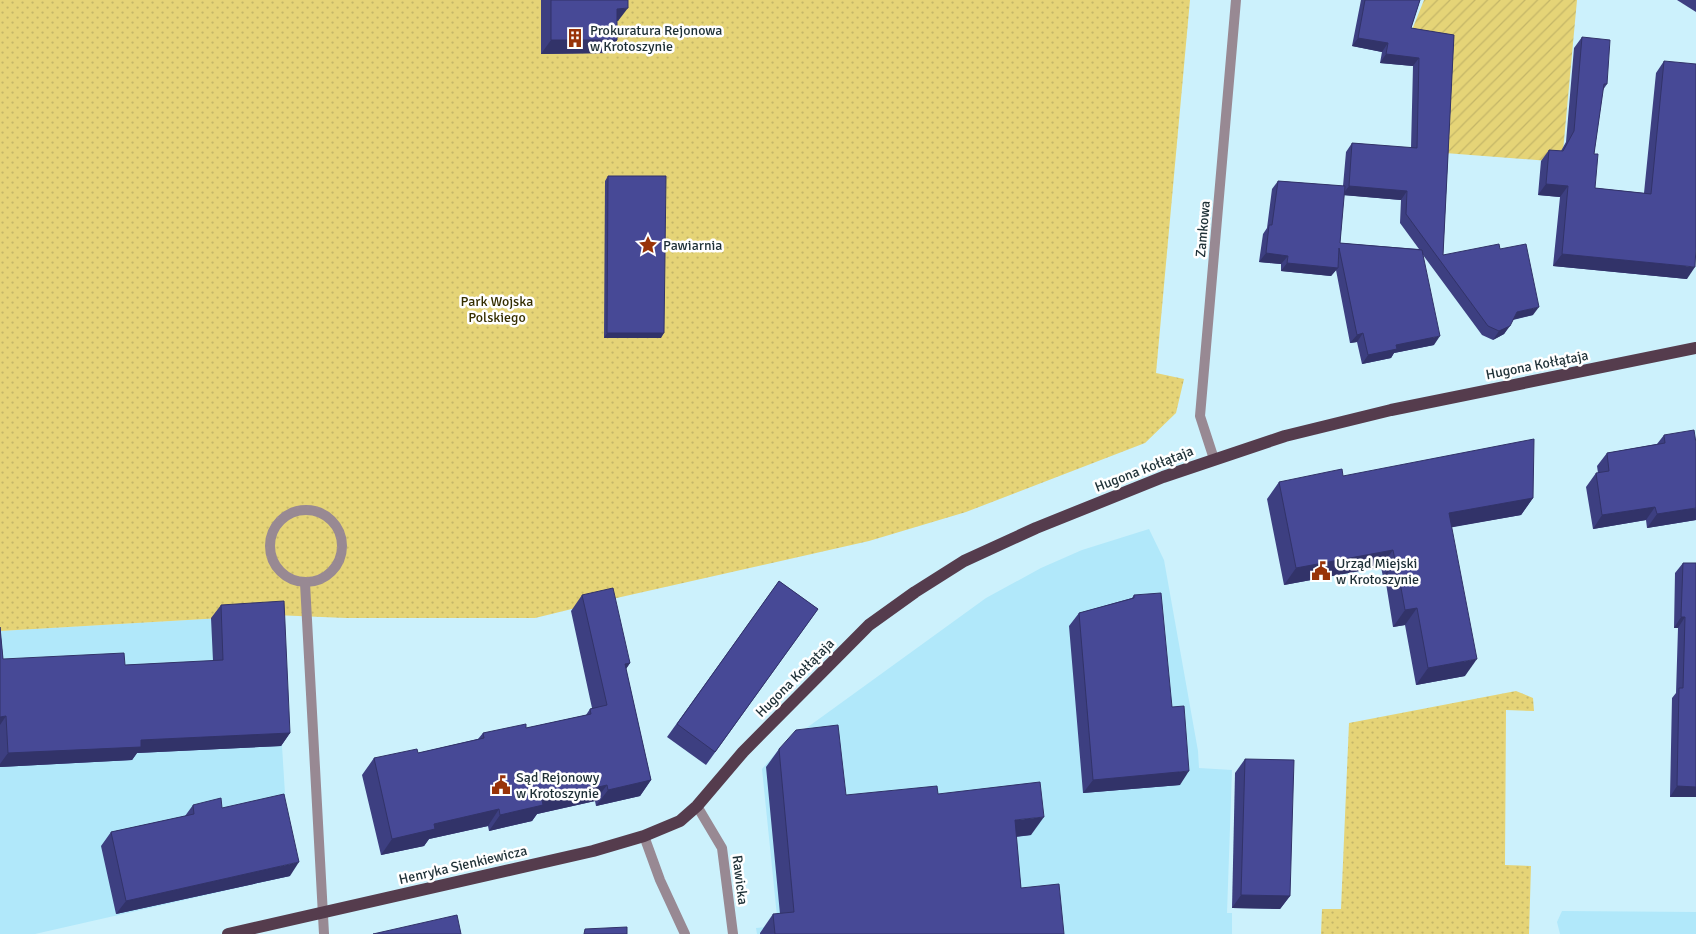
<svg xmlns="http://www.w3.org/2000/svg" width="1696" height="934" viewBox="0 0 1696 934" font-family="Signika,sans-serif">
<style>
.built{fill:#b1e8fa}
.grass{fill:url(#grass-dots)}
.garden{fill:url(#garden-furrows)}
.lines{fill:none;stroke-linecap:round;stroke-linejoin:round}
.street{stroke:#988993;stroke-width:10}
.primary{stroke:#553c4d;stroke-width:12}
.wall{fill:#3d3f81;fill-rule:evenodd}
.shaded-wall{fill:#323369}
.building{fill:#474996;stroke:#323369}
.labels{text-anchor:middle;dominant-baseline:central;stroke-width:5;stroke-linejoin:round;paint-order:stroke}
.poi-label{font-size:14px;fill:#1e3036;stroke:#fff;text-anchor:start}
.street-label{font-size:14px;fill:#1e3036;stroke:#fff}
.park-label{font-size:14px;fill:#352e00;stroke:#fff}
</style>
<defs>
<pattern id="grass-dots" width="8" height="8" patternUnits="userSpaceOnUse" patternTransform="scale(1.25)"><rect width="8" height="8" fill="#e5d477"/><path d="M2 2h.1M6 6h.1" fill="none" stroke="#c4b668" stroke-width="1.8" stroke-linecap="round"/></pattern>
<pattern id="garden-furrows" width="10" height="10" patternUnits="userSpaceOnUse" patternTransform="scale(1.25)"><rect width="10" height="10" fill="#e5d477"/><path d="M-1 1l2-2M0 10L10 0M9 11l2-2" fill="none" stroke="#c4b668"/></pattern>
</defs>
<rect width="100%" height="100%" fill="#ccf1fc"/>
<g class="built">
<path d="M1149,529L1164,560L1198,751L1199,768L1232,770L1227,913H1232V934H757L756,928L778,926L762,769L783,745L986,598L1041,568L1082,550Z"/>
<path d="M274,615L290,876L35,934H0V631Z"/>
<path d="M1562,911L1696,912V934H1560L1557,922Z"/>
</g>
<g class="grass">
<path d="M0,0H1190L1156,373L1184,379L1176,413L1145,443L966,512L869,541L621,597L535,618H346L274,615L0,631Z"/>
<path d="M1516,691L1533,698L1534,711L1506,710L1505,865L1531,866L1529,934H1321L1322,909H1341L1349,723Z"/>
</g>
<path class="garden" d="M1424,0H1577L1562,162L1445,153L1410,35Z"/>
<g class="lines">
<g class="street">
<path d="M1214,459L1200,416L1236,0"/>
<circle cx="306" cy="546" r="36"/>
<path d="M305,583L324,934"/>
<path d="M697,806L722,848L733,934"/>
<path d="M644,836L660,880L685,934"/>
</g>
<path class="primary" d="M228,934L593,851L644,836L680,821L697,806L743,752L869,625L915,592L964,561L1036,528L1163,477L1285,436L1391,410L1696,348"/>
</g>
<g class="wall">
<path d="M541,0H628L618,21H617V40L608,53L541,54Z"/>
<path d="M1361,0H1420L1411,28L1454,35L1443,255L1500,249L1533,315L1513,320L1504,334L1493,340L1482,335L1423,255L1434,345L1394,353L1391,358L1362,364L1357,342L1350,343L1336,270L1331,276L1281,271V264L1259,262L1263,234L1267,228L1272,189L1278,181L1343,186L1346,152L1352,143L1411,148L1413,66L1380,63L1382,52L1352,46ZM1344,195L1401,200L1400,223L1419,249L1340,243Z"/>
<path d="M1677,0H1696V12Z"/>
<path d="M1582,37L1607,84L1603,90L1594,154L1595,188L1644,193L1656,73L1664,61L1687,279L1553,266L1560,197L1538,195L1541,161L1549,150L1561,151L1566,142L1574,48Z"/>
<path d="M608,176L661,338H604L605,181Z"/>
<path d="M1664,435L1696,520L1647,528L1646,520L1593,529L1586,487L1596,473H1598L1597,466L1607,453L1657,444Z"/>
<path d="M1343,476L1533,498L1521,515L1451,527L1465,676L1416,685L1405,625L1393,627L1385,577H1383L1381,567L1284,585L1267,499L1279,482Z"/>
<path d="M1683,563L1696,797H1670L1672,698L1676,693L1678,628H1674L1675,573Z"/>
<path d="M779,581L818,609L706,765L667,737Z"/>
<path d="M582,595L630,663L626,669L651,780L640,796L596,806L595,801L537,814L532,821L489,831L488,826L429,839L424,846L381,855L362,775L374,758L418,753L478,739L483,733L526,728L586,715L590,709L592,708L571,611Z"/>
<path d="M1134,595L1172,707L1180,785L1083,793L1069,626L1079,613L1132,598Z"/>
<path d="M221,605L290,733L281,746L137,753L132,760L0,767V627L3,659L125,665L213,661L211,618Z"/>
<path d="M779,749L846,795L938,794L1031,835L1016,837L1021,888L1064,934H760V933L773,914H780L766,767Z"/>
<path d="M1245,759L1290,896L1280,909L1232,908L1235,773Z"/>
<path d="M193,805L222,808L290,876L116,914L101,846L111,832L185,816Z"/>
</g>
<g class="shaded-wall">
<path d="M628,8L618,21L608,22L617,9Z"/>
<path d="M1358,38L1388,43L1382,52L1352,46Z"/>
<path d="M551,40H617L608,53L541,54Z"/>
<path d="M1386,54L1419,58L1413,66L1380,63Z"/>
<path d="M1546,184L1568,186L1560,197L1538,195Z"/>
<path d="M1349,186L1407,191L1401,200L1342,195Z"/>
<path d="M1266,253L1288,256L1281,264L1259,262Z"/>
<path d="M1562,254L1695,267L1687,279L1553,266Z"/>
<path d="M1287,263L1338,268L1331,276L1281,271Z"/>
<path d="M1539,307L1533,315L1511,320L1517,312Z"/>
<path d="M1510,326L1504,334L1493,340L1499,331Z"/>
<path d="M607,333H664L661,338H604Z"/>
<path d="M1363,333L1357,342L1350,343L1357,335Z"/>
<path d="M1440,336L1434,345L1394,353L1391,358L1362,364L1368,355L1396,345Z"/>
<path d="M1533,498L1521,515L1437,530L1449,513Z"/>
<path d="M1655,507L1646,520L1593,529L1602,515Z"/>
<path d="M1696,508V520L1647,528L1657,514Z"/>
<path d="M1393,550L1381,567L1284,585L1296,568Z"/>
<path d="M1395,560H1396L1385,577H1383Z"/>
<path d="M1417,608L1405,625L1393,627L1405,610Z"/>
<path d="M1681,617H1685L1678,628H1674Z"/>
<path d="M1477,659L1465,676L1416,685L1428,668Z"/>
<path d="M630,663L619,679L625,664Z"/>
<path d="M6,716L0,725V717Z"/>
<path d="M290,733L281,746L137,753L132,760L0,767V764L8,753L141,740Z"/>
<path d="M1189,771L1180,785L1083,793L1093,780Z"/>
<path d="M651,780L640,796L596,806L608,790Z"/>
<path d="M607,785L595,801L537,814L532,821L489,831L500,815L542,800Z"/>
<path d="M1677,786L1696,787V797H1670Z"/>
<path d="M499,809L488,826L429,839L424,846L381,855L392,839L434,824Z"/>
<path d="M1044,817L1031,835L1002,838L1015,820Z"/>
<path d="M299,862L290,876L116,914L126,901Z"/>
<path d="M1241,895L1290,896L1280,909L1232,908Z"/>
</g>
<g class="building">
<path d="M551,0H628V8L617,9V40H551Z"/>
<path d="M1365,0H1420L1411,28L1454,35L1443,255L1499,244L1500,249L1526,244L1539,307L1517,312L1510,326L1499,331L1488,326L1406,214L1407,191L1349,186L1352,143L1417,148L1419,58L1386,54L1388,43L1358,38Z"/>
<path d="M1582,37L1610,40L1607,84H1604L1594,154H1598L1595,188L1651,194L1664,61L1696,64V247L1695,267L1562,254L1568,186L1546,184L1549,150L1563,151L1574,131Z"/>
<path d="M608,176H666L664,333H607Z"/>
<path d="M1278,181L1345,186L1340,243L1422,250L1440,336L1396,345L1397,349L1368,355L1363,333L1357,335L1339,248L1338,268L1287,263L1288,256L1266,253L1269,225H1272Z"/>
<path d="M1694,430L1696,443V508L1657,514L1655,507L1602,515L1596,473L1609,471L1607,453L1665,443L1664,435Z"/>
<path d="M1534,439L1533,498L1449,513L1477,659L1428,668L1417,608L1405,610L1396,560H1395L1393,550L1296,568L1279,482L1342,469L1343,476Z"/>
<path d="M1683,563H1696V787L1677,786L1679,688H1683L1685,617H1681Z"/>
<path d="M779,581L818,609L715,752L677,724Z"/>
<path d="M613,588L630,663L625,664L651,780L608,790L607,785L542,800L543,805L500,815L499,809L434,824L435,829L392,839L374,758L417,749L418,753L484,738L483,733L526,724V728L591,714L590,709L607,705L582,595Z"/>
<path d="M1161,593L1172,707L1184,706L1189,771L1093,780L1079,613L1134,598V595Z"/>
<path d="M284,601L290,733L141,740V747L8,753L6,716L0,717V627L3,659L124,653L125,665L223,660L221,605Z"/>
<path d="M838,725L846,795L937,786L938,794L1040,782L1044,817L1015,820L1021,888L1059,884L1064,934H775L773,914L794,912L779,749L796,730Z"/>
<path d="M1245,759L1294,760L1290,896L1241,895Z"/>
<path d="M284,794L299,862L126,901L111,832L194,814L193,805L221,798L222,808Z"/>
<path d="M457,915L461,934H373Z"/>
<path d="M627,927V934H584L585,929Z"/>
</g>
<defs>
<g id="building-bare" transform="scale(1.5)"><path d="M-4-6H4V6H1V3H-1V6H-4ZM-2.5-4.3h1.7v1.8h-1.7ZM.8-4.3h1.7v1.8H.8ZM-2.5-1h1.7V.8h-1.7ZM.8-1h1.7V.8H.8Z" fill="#983308" stroke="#fff" stroke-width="2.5" paint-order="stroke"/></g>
<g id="sight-bare" transform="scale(1.5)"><path d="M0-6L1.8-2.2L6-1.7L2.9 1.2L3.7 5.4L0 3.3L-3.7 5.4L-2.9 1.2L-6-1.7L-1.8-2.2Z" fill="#983308" stroke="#fff" stroke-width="2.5" paint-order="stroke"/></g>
<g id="civic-bare" transform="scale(1.5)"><path d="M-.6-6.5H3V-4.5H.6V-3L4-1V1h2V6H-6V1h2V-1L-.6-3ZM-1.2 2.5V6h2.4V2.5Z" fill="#983308" stroke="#fff" stroke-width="2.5" paint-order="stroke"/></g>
</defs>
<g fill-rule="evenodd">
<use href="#building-bare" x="575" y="38"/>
<use href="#sight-bare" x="648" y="245"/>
<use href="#civic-bare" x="1321" y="571"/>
<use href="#civic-bare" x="501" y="785"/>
</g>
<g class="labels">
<g class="poi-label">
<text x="590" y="30">Prokuratura Rejonowa<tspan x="590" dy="16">w Krotoszynie</tspan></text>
<text x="663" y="245">Pawiarnia</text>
<text x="1336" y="563">Urząd Miejski<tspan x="1336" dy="16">w Krotoszynie</tspan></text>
<text x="516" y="777">Sąd Rejonowy<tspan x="516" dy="16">w Krotoszynie</tspan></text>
</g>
<g class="street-label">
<text transform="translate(1203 229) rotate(-85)">Zamkowa</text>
<text transform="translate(1537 365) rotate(-11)">Hugona Kołłątaja</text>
<text transform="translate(1144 469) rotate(-21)">Hugona Kołłątaja</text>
<text transform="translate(795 678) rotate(-45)">Hugona Kołłątaja</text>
<text transform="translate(463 865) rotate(-13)">Henryka Sienkiewicza</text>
<text transform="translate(740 880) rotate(83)">Rawicka</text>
</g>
<g class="park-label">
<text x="497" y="301">Park Wojska<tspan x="497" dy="16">Polskiego</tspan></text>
</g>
</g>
</svg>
